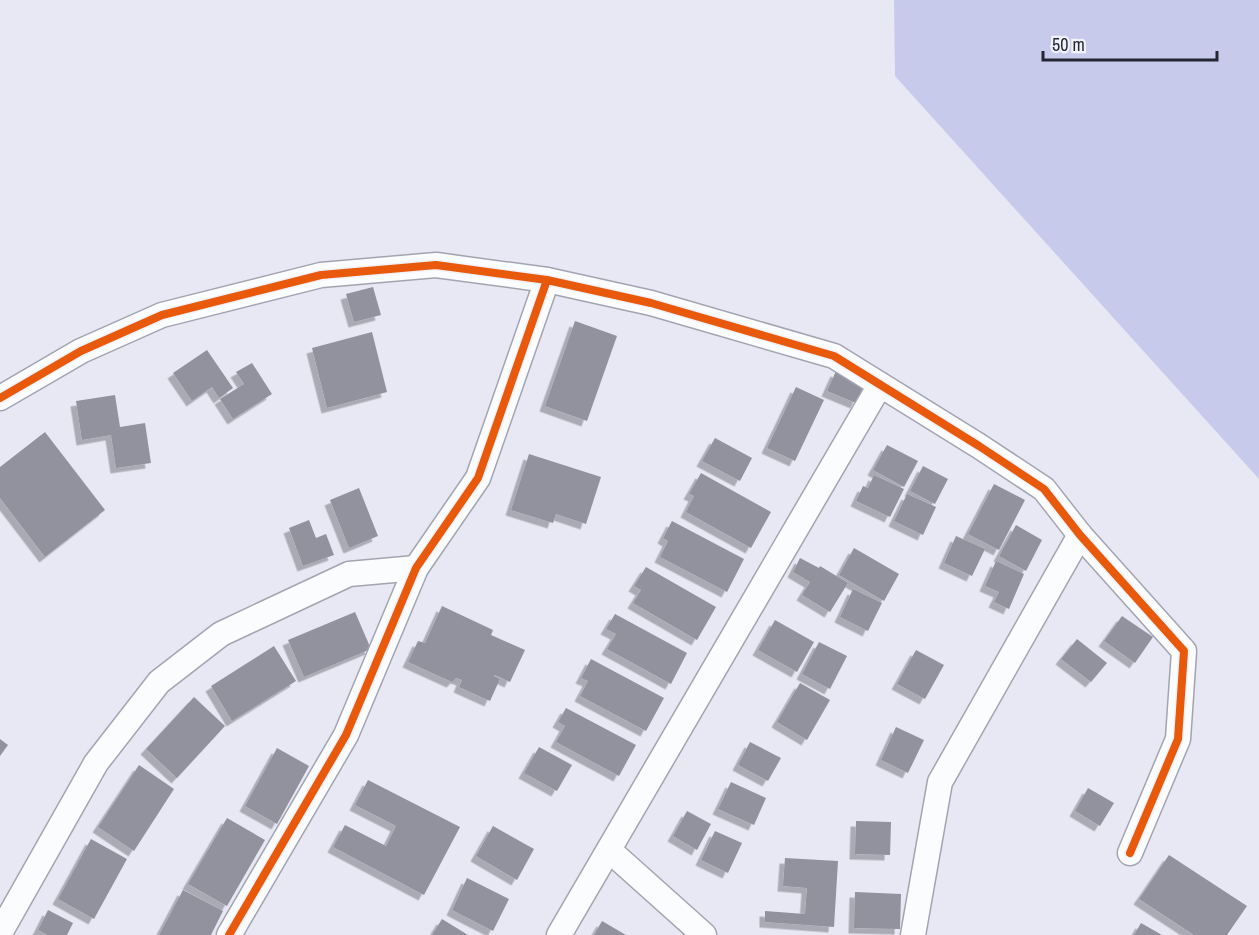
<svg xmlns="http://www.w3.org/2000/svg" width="1259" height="935" viewBox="0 0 1259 935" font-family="'Archivo Narrow',sans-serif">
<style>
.forest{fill:#c7caea}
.building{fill:#91929e;filter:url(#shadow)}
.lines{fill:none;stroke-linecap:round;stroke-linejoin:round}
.minor-casing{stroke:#a3a4af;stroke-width:27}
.minor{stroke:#fbfcfd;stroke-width:24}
.cycleway-casing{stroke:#f1f2f9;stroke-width:11}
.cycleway{stroke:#e8590c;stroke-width:8}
</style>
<defs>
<filter id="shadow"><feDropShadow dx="-5.5" dy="5.5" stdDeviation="0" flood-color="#0004"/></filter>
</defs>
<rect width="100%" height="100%" fill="#e7e8f4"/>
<path class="forest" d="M894,0H1259V479L895,76Z"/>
<g class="building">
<path d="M373,287L381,315L354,322L346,294Z"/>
<path d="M575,321L617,336L587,421L545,406Z"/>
<path d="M372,332L387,392L327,408L312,348Z"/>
<path d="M207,350L233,388L219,398L212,387L192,401L173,373Z"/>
<path d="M252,363L272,394L233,419L220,399L244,384L236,372Z"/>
<path d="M836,371L865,382L856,403L827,391Z"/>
<path d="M796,387L824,400L795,461L767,448Z"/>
<path d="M115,395L120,427L145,423L151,463L116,468L111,435L82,440L76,401Z"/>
<path d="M45,432L105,510L45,557L0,498V467Z"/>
<path d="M715,438L752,458L740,481L702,461Z"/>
<path d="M887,445L918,461L904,487L873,470Z"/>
<path d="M529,454L601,477L586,524L556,514L553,523L511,510Z"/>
<path d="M923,466L948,479L935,504L910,491Z"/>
<path d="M701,473L771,512L751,548L686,512L694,496L689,494Z"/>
<path d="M874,475L904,489L890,517L856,501L863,486L868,488Z"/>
<path d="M994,484L1025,500L999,550L968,534Z"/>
<path d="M359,488L378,536L349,548L330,500Z"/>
<path d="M907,494L936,507L923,535L894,521Z"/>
<path d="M309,520L316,538L326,534L334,555L303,566L289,528Z"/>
<path d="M672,521L744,559L727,592L660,557L668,541L663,538Z"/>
<path d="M1016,525L1042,540L1026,571L999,556Z"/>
<path d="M956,536L985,549L972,576L944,563Z"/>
<path d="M854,548L899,574L884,601L839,575Z"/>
<path d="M800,558L819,568L820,566L848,583L830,612L802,595L810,582L793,572Z"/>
<path d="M996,561L1024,574L1009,609L994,602L999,592L985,586Z"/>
<path d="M646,567L716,607L697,640L633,603L641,590L634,586Z"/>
<path d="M853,589L882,603L868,631L840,617Z"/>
<path d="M442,606L493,630L491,635L525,650L510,682L495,675L494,676L500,679L490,701L459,687L462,680L456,678L452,682L408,662L418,641L425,643Z"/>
<path d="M355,612L371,649L304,677L288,640Z"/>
<path d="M615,614L687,653L671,684L607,649L616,634L606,629Z"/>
<path d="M1122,616L1153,637L1135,663L1104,641Z"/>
<path d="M775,620L814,642L797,672L758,650Z"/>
<path d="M1077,639L1107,663L1091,682L1061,659Z"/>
<path d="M819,642L847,656L830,689L802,674Z"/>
<path d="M274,646L296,681L232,721L211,686Z"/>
<path d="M916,650L944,665L925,699L897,684Z"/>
<path d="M591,659L664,698L646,731L580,696L588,681L581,678Z"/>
<path d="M800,683L830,700L807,740L777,722Z"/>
<path d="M194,697L225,726L177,778L146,749Z"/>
<path d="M566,708L636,745L619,776L556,742L565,726L558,722Z"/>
<path d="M896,727L924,740L908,773L881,760Z"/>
<path d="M0,739L8,745L0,756Z"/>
<path d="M750,742L781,758L768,781L738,765Z"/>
<path d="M539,747L572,765L557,791L524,773Z"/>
<path d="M277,748L309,766L277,824L245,806Z"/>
<path d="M139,765L174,789L134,851L98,827Z"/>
<path d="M368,780L460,827L424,895L333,847L345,825L386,846L396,826L355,805Z"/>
<path d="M731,782L766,798L754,825L718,809Z"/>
<path d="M1088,788L1114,803L1100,826L1075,811Z"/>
<path d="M687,811L711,824L697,850L673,836Z"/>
<path d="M227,818L265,840L227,906L188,884Z"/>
<path d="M856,821L891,822L890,855L855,854Z"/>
<path d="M493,826L534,849L517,880L476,856Z"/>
<path d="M715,831L742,843L728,873L701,860Z"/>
<path d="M91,839L127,859L94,919L58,899Z"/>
<path d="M1169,855L1247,906L1227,935H1194L1139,899Z"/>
<path d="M785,858L838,861L834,927L765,922V911L805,914L807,888L783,886Z"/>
<path d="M467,878L509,899L493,931L452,910Z"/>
<path d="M183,890L223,911L211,935H159Z"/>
<path d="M855,892L901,894L900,929L854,928Z"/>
<path d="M48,910L73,923L67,935H48L38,930Z"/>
<path d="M442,919L468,935H432Z"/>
<path d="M602,921L626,935H594Z"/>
<path d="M1141,923L1162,935H1134Z"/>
</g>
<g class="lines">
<g class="minor-casing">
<g id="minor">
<path d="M0,398L81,351L162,315L321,275L436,265L547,280L651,303L834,356L979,446L1044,489L1080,535L1184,651L1178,739L1130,853"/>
<path d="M609,850L704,935"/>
<path d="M0,933L96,763L159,682L221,634L349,574L416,568"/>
<path d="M229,935L346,735L416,568L478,478L547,280"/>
<path d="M559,935L880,385"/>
<path d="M913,935L940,782L1080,535"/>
</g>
</g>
<use href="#minor" class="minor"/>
<g class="cycleway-casing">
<g id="cycleway">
<path d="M0,398L81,351L162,315L321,275L436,265L547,280L651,303L834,356L979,446L1044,489L1080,535L1184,651L1178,739L1130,853"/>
<path d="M229,935L346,735L416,568L478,478L547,280"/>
</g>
</g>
<use href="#cycleway" class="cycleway"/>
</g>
<path d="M1043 51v9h174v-9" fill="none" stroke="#252634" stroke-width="3"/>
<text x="1052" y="51" font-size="18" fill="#252634" stroke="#f1f2f9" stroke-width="4.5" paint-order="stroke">50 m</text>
</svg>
